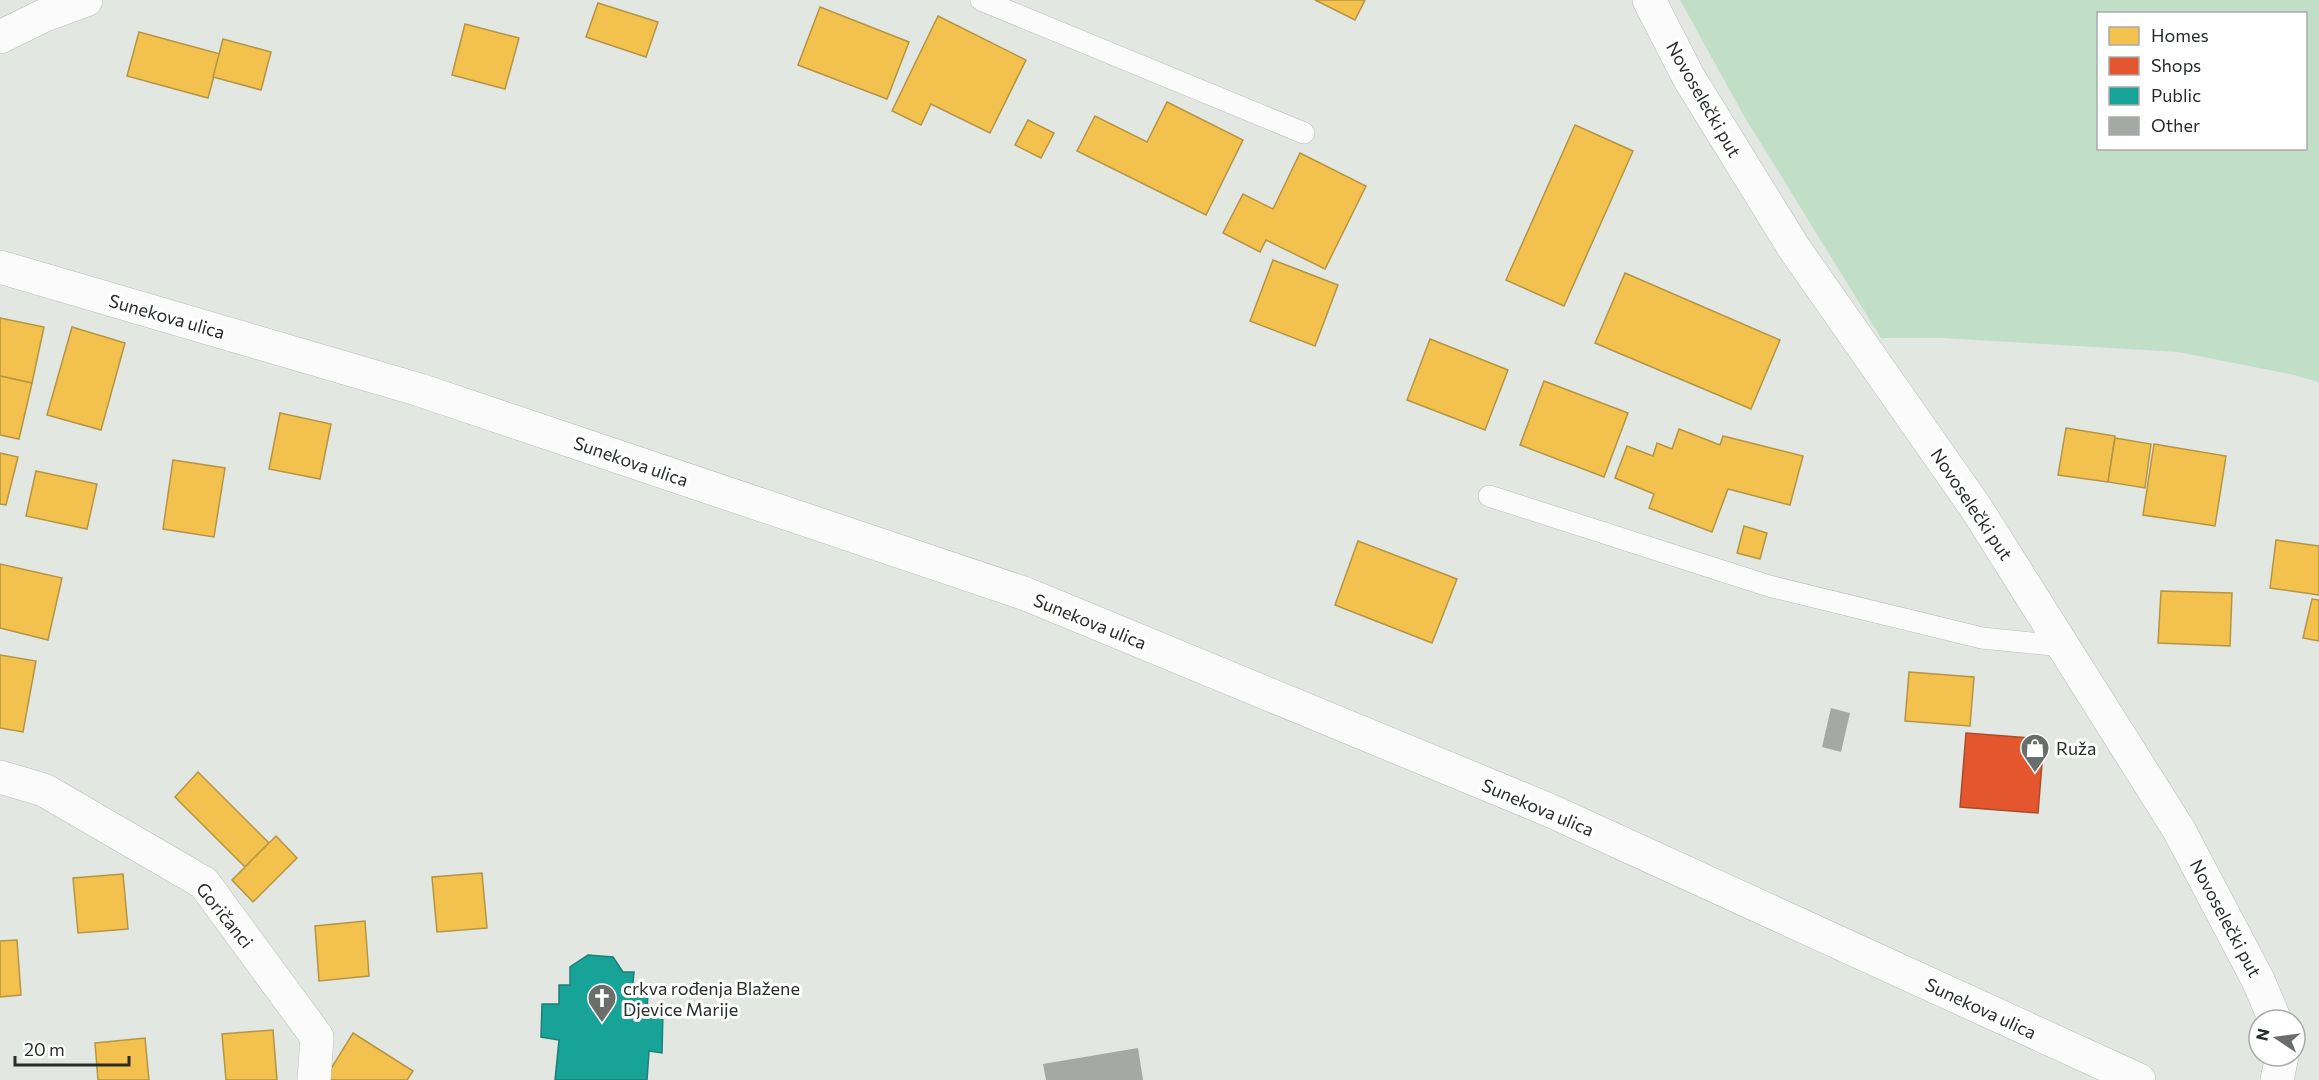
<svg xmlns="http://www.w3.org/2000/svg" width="2319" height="1080" viewBox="0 0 2319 1080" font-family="Commissioner,sans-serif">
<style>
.green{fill:#c0dfc6;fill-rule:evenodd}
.homes{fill:#f2c14e;stroke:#b59543;stroke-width:1.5}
.shops{fill:#e4572e;stroke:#ac4a2c;stroke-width:1.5}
.public{fill:#17a398;stroke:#1c8077;stroke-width:1.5}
.building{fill:#a4a9a5}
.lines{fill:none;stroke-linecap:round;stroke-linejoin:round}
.service-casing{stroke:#b9bdb9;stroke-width:22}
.minor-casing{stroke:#b9bdb9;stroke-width:34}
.tertiary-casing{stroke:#b9bdb9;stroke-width:34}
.service{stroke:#fbfbfb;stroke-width:21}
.minor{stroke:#fbfbfb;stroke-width:33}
.tertiary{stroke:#fbfbfb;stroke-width:33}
.labels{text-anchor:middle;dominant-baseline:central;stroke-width:6;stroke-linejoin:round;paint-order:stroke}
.street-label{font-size:18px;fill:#282d29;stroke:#fff}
.poi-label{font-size:18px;fill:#282d29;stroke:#fff;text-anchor:start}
</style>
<rect width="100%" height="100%" fill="#e2e7e2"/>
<path class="green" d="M1680,0H2319V382L2294,375L2178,352L1943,338H1881L1744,116ZM2098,14H2306V148H2098Z"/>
<g class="homes">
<path d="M1315,0H1365L1355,20Z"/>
<path d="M598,3L658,22L646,57L586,37Z"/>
<path d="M820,7L909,42L887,99L798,65Z"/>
<path d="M938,16L1026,60L990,133L931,104L921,125L892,111Z"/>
<path d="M465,24L519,38L505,89L452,75Z"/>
<path d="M139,32L220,54L208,98L127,76Z"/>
<path d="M223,39L271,52L261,90L213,77Z"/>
<path d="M1167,102L1243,140L1206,215L1077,151L1095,116L1147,142Z"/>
<path d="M1028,120L1054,133L1041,158L1015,145Z"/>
<path d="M1575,125L1633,151L1564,306L1506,280Z"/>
<path d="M1300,153L1366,186L1325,269L1266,240L1260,252L1223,233L1243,194L1273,209Z"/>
<path d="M1273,260L1338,285L1315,346L1250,321Z"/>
<path d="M1625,273L1780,340L1751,409L1595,343Z"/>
<path d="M0,318L44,327L32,383L0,376Z"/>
<path d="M72,327L125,343L101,430L47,415Z"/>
<path d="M1430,339L1508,370L1485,430L1407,400Z"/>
<path d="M0,376L32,383L19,439L0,435Z"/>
<path d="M1544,381L1628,413L1604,477L1520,445Z"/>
<path d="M280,413L331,424L320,479L269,469Z"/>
<path d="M2066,428L2115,436L2108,482L2058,475Z"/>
<path d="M1679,429L1720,445L1723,436L1803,456L1790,505L1728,489L1712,532L1649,508L1654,494L1615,478L1627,446L1653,456L1657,443L1672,449Z"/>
<path d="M2115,438L2151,444L2145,488L2108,482Z"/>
<path d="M2154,444L2226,456L2215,526L2143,515Z"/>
<path d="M0,453L18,457L6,505L0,504Z"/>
<path d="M173,460L225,468L214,537L163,529Z"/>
<path d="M36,471L97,484L87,529L26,516Z"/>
<path d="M1744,526L1767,533L1760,559L1737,553Z"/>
<path d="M2276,540L2319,546V595L2270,588Z"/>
<path d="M1358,541L1457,579L1432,643L1335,605Z"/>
<path d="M0,564L62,578L48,640L0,628Z"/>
<path d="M2161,591L2232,593L2230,646L2158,643Z"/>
<path d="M2312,599L2319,600V641L2303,638Z"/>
<path d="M0,655L36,661L23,732L0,728Z"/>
<path d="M1909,672L1974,677L1970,726L1905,721Z"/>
<path d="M198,772L269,843L245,867L175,797Z"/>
<path d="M276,836L297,858L253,902L232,880Z"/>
<path d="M482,873L487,928L437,932L432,877Z"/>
<path d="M123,874L128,929L78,933L73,878Z"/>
<path d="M365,921L369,976L319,981L315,926Z"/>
<path d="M17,940L21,995L0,997V941Z"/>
<path d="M273,1030L277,1080H226L222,1034Z"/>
<path d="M353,1033L413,1071L407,1080H324Z"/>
<path d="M145,1038L149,1080H98L95,1043Z"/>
</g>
<path class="shops" d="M1966,733L2044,739L2038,813L1960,807Z"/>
<path class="public" d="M588,955L613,957L623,972H634L632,993L648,992L647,1011L663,1010L662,1053L649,1051L647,1080H555L559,1040L541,1037L542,1004H559V985H570V967Z"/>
<g class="building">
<path d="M1831,708L1850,713L1841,752L1822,747Z"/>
<path d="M1138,1048L1143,1080H1046L1043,1064Z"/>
</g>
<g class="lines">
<g class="service-casing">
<g id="service">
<path d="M981,0L1304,133"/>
<path d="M1489,496L1769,586L1982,638L2062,646"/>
</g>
</g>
<g class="minor-casing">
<g id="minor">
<path d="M0,37L45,15L86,0"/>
<path d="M0,777L44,790L204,883L317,1037L314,1080"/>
</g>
</g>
<g class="tertiary-casing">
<g id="tertiary">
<path d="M1649,0L1689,78L1794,248L1976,508L2179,830L2258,980L2275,1020"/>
<path d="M0,267L420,390L1026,594L1549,810L2139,1080"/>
<path d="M2277,1080L2282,1056"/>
</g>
</g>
<use href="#service" class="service"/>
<use href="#minor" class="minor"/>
<use href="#tertiary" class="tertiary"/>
</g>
<defs>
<g id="shop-pin" transform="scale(1.5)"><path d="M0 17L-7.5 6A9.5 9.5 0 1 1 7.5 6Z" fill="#696e6a" stroke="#fff"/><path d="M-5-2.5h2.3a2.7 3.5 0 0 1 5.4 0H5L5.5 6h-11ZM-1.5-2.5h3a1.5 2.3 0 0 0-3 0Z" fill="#fff"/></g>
<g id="church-pin" transform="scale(1.5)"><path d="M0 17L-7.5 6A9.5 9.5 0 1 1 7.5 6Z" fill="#696e6a" stroke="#fff"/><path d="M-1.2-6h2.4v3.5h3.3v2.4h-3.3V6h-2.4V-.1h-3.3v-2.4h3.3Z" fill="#fff"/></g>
</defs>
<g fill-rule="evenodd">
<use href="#shop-pin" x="2035" y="748"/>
<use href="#church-pin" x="602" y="998"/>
</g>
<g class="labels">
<g class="street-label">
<text transform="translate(1704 99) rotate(60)">Novoselečki put</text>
<text transform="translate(167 316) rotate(16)">Sunekova ulica</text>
<text transform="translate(631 461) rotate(19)">Sunekova ulica</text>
<text transform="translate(1972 504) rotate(56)">Novoselečki put</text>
<text transform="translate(1090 621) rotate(22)">Sunekova ulica</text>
<text transform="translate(1538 807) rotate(23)">Sunekova ulica</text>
<text transform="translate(225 915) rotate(51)">Goričanci</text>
<text transform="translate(2226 918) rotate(62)">Novoselečki put</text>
<text transform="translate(1981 1008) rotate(25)">Sunekova ulica</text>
</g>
<g class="poi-label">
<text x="2056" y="748">Ruža</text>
<text x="623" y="988">crkva rođenja Blažene<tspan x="623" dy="21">Djevice Marije</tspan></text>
</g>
</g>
<rect x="2097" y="12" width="210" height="138" fill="#ffffff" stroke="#a9aba9" stroke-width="1.5"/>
<rect x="2109" y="27" width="30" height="18" fill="#f2c14e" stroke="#a9aba9" stroke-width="1.5"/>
<text x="2151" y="42" font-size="18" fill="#282d29">Homes</text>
<rect x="2109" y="57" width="30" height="18" fill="#e4572e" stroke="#a9aba9" stroke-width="1.5"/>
<text x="2151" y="72" font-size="18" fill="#282d29">Shops</text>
<rect x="2109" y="87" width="30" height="18" fill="#17a398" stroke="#a9aba9" stroke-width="1.5"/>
<text x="2151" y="102" font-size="18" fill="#282d29">Public</text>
<rect x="2109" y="117" width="30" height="18" fill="#a4a9a5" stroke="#a9aba9" stroke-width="1.5"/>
<text x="2151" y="132" font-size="18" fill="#282d29">Other</text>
<g transform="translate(2277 1038) rotate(283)"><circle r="28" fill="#ffffff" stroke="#a9aba9" stroke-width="1.5"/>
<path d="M0-4.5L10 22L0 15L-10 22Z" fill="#696e6a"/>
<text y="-9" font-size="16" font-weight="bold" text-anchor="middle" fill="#282d29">N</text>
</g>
<path d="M15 1056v9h114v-9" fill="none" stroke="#282d29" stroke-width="3"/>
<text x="24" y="1056" font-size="18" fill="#282d29" stroke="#ffffff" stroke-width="4.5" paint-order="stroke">20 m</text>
</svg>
